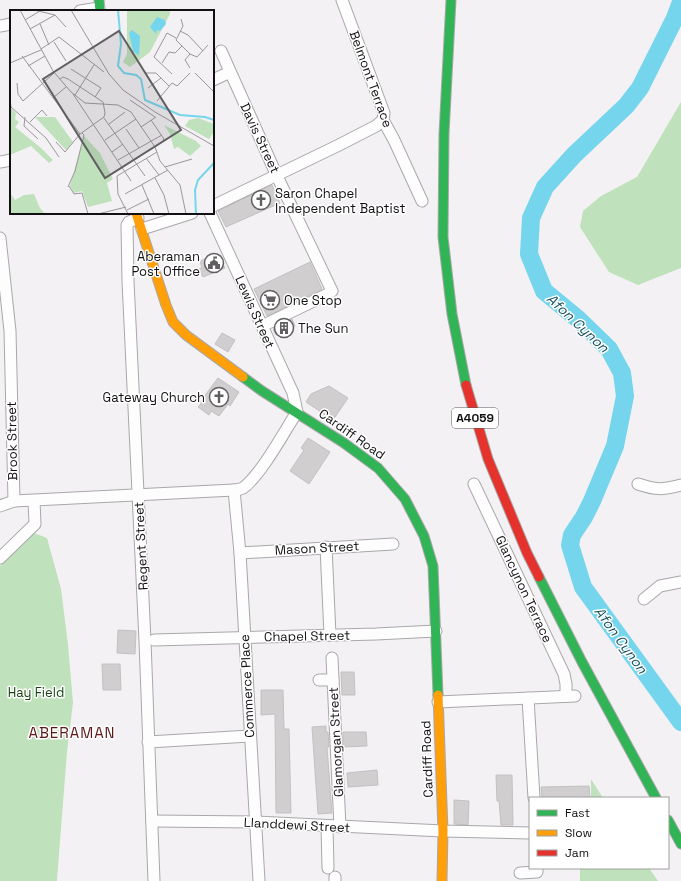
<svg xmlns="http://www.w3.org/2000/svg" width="681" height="881" viewBox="0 0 681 881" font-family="'Space Grotesk',sans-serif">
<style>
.green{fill:#bfe1bb}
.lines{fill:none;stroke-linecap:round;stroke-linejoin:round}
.river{stroke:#75d5ed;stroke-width:18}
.building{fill:#d1ced0;stroke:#c3c0c2}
.street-casing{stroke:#a9a7aa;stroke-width:13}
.fast-casing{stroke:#a9a7aa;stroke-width:11}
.slow-casing{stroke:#a9a7aa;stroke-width:11}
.jam-casing{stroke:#a9a7aa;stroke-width:11}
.street{stroke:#fdfdfe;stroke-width:11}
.fast{stroke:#30b455;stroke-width:9}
.slow{stroke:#ff9f0a;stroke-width:9}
.jam{stroke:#e5322d;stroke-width:9}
.labels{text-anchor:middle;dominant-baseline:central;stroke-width:3;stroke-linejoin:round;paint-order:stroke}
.shield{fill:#fff;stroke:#595859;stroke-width:1}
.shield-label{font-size:12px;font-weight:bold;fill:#121012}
.street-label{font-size:13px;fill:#121012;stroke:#fff}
.poi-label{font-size:13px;fill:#121012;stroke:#fff;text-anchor:start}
.park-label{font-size:13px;fill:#194615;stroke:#fff}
.water-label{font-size:14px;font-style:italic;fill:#18515e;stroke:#fff}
.quarter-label{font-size:15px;letter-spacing:1px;fill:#5d181a;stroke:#fff}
.inset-river{fill:none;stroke:#75d5ed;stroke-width:2}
.inset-road{fill:none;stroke:#9a979a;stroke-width:1}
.view{fill:#615f61;fill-opacity:0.15;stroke:#615f61;stroke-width:2}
.inset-edge{fill:none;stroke:#121012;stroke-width:2}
</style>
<rect width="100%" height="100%" fill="#f4f1f5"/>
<g class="green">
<path d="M681,102V268L638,285L609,272L580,227L583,211L601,196L637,177Z"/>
<path d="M34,533L47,538L61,589L68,645L73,703L67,752L57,879V881H0V566Z"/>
<path d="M591,779L603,798H591Z"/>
<path d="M580,868H649L658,881H580Z"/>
</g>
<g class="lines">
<path class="river" d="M681,2L675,18L640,88L626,106L574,155L545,187L531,218L529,254L544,291L578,319L609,349L622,373L625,396L615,446L592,501L584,517L572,535L570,545L583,587L681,722"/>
</g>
<g class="building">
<path d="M272,185L280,203L226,227L218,211Z"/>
<path d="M218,254L225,268L203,277L199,269L202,268L200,261Z"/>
<path d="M310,262L322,289L267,316L254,289Z"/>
<path d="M292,319L295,326L276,335L273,329Z"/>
<path d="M222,333L235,340L228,352L215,344Z"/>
<path d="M218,378L239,392L230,406L228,404L219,416L211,411L209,415L198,407L201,404L200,402Z"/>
<path d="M329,386L348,398L333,420L306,402L311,394Z"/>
<path d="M308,438L330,452L309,484L290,471L304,450L301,448Z"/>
<path d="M118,630L136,631L135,654L117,653Z"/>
<path d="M102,664H120L121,690H103Z"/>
<path d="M341,672H354L355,695H342Z"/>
<path d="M261,690H283L284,729H289L291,813H276L275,714L261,715Z"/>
<path d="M326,726V732H328L329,747H327L332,813L318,814L312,727Z"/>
<path d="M343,732H366L367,746L343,747Z"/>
<path d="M377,770L378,785L348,787L347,773Z"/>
<path d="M496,775H512L513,825H501L499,801H497Z"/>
<path d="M589,786L590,798H542L541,787Z"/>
<path d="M454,800L469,801L468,825L454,824Z"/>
</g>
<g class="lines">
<g class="street-casing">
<g id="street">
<path d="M342,0L384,113L383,120L394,140L422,201"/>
<path d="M80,11L99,8"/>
<path d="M0,26L11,24"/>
<path d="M221,51L277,176L332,291L328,294L262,326"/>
<path d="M213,80L230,72"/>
<path d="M0,162L11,160"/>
<path d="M213,206L339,145L376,126L383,120"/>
<path d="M138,218L129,222L127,225L128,281L145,641L154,881"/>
<path d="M142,229L192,213"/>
<path d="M0,238L10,331L14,501"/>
<path d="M474,484L564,674L566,684V696"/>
<path d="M638,484C656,490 662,490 681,485"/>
<path d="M234,490L240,553L259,881"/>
<path d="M0,506L14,501L234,490C237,490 241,489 243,488C261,475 284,432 297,412L293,393L210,213"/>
<path d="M326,547L330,635"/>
<path d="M240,553L393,544"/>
<path d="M0,558L35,524L34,501"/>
<path d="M644,599L660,586L681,582"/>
<path d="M154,640L376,634L436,631"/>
<path d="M332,658L340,827"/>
<path d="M319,680H333"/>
<path d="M528,698L534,798"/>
<path d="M438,702L575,696"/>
<path d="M148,742L250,736"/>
<path d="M152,821L256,822L443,831L530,833"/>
<path d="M327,827L328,868"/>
<path d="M520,873L537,872V868"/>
<path d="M335,881V877"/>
</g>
</g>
<g class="fast-casing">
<g id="fast">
<path d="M99,0L100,11"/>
<path d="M451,0L444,134L443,237L452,314L466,385"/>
<path d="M243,377L262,391L344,443L378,468L405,499L424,536L433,566L438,695"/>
<path d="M539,577L582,662L656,798"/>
<path d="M668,820L681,844"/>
</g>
</g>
<g class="slow-casing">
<g id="slow">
<path d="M136,213L166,305L173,322L186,335L243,377"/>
<path d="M438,695L443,831L442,881"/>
</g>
</g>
<g class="jam-casing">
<path id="jam" d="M466,385L488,459L527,553L539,577"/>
</g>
<use href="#street" class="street"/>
<use href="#fast" class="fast"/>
<use href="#slow" class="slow"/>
<use href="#jam" class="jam"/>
</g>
<defs>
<g id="church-ring" transform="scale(1)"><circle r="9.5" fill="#fff" stroke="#615f61" stroke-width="1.5"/><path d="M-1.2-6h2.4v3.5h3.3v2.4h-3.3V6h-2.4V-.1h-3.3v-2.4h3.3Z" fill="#615f61"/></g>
<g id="civic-ring" transform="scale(1)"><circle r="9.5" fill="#fff" stroke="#615f61" stroke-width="1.5"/><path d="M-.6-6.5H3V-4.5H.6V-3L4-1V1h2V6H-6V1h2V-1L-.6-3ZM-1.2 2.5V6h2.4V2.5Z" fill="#615f61"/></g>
<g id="supermarket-ring" transform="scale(1)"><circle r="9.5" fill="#fff" stroke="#615f61" stroke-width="1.5"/><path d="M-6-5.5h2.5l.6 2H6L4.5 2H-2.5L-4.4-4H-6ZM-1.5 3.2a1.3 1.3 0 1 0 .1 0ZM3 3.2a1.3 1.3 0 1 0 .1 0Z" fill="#615f61"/></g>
<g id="building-ring" transform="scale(1)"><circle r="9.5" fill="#fff" stroke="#615f61" stroke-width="1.5"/><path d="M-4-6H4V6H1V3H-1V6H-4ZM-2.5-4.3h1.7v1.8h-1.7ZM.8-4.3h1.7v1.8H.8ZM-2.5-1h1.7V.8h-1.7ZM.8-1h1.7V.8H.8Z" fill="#615f61"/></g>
</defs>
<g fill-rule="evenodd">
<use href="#church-ring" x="261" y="200"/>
<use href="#civic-ring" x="214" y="263"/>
<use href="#supermarket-ring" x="270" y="300"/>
<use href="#building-ring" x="284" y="328"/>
<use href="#church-ring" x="219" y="397"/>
</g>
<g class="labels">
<rect class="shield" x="452" y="408" width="46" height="20" rx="3"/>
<g class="shield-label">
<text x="475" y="418">A4059</text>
</g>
<g class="street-label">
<text transform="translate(371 79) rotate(70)">Belmont Terrace</text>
<text transform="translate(260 138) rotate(65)">Davis Street</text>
<text transform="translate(255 312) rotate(66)">Lewis Street</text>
<text transform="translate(352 434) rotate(35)">Cardiff Road</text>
<text transform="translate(12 441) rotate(-91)">Brook Street</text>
<text transform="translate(141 546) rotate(-93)">Regent Street</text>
<text transform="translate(317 548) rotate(-3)">Mason Street</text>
<text transform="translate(524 589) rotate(65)">Glancynon Terrace</text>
<text transform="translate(307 636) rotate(-1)">Chapel Street</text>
<text transform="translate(247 686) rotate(-93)">Commerce Place</text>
<text transform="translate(336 742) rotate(-93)">Glamorgan Street</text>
<text transform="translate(427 759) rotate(-92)">Cardiff Road</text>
<text transform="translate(297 825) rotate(3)">Llanddewi Street</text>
</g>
<g class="poi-label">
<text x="275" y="193">Saron Chapel<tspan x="275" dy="15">Independent Baptist</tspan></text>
<text x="200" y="256" text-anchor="end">Aberaman<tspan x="200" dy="15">Post Office</tspan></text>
<text x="284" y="300">One Stop</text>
<text x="298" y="328">The Sun</text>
<text x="205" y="397" text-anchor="end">Gateway Church</text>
</g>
<g class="park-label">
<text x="36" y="692">Hay Field</text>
</g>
<g class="water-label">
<text transform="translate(578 323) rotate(43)">Afon Cynon</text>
<text transform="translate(621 640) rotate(54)">Afon Cynon</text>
</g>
<g class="quarter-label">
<text x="72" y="732">ABERAMAN</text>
</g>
</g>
<g transform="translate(10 10)">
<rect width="204" height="204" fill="#f4f1f5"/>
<path d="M117,0H160V4L140,42L120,57L113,52L117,44ZM0,97L6,103L5,109L9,112L5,117L31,138L43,150L39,153L21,136L0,145ZM25,107H45L63,132L56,140ZM188,108L204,114V122L199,129L175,116L179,110ZM154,115L186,131L191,136L180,146L168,137L164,139L160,124ZM74,126L90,143L103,169L97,173L102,191L78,197L72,181L64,183L60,176ZM0,183L5,190L14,185L24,184L30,198L35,204H0Z" fill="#bfe1bb"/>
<path d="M147,7L155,10L156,14L150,21L147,20L146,24L140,17ZM122,20L130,26L129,46L123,41L119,23Z" fill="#75d5ed"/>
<path class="inset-river" d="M108,0L111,34L108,56L114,63L126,65L131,69L135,90L170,105L195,107L204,110M186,204L185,180L188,170L204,153"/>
<path class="inset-road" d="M10,0L43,61L61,82L75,93L108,95L121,102L145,137L150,151L170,175L176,204M24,0L45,5L56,17M61,0L99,64L113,80L145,102L204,136M171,9L173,16L166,30L180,44M15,10L30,1M30,14L39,35M20,19L45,5M170,21L178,25L193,41M44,32L56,51M31,39L49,27L94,62M12,46L70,124M0,53L31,40M152,53L159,42L165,43L172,36M18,56L35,46M180,58L175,50L180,44L187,47L198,35M61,59L91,78L85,87M136,63H146L159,76M185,63L204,82M162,64L144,47L157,23L166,28M7,73L8,84L13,91M138,78L151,68M63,84L121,171M65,85L84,55M43,88L56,77M0,90L1,97L36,128L49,147M120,90L145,107M13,91L44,63M147,91L162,73L167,76L180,63M15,107L14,116L28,129M94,108L135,166M141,110L154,129L153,130M20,112L32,100L37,106M99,114L115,102M131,117L146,107M116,119L129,138M95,130L126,109M46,132L55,142L70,124L94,107L95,103L93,92L58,69L53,67L50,69M102,142L113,134M136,148L149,165M108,150L152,125M155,157L182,149M145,168L154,185L159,204M132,175L144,204M59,176L64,184L72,183L78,204M58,177L65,161L74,125L72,123M115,184L158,160M117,200L139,189M88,204L116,197M118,204L108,184L107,166L147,142"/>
<path class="view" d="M109,21L171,120L95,168L33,69Z"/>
<rect width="204" height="204" class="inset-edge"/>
</g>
<rect x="529" y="797" width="140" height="72" fill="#ffffff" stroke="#a09fa0"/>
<rect x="537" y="810" width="20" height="6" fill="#30b455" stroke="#a09fa0"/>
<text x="565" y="817" font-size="12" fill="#121012">Fast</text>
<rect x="537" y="830" width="20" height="6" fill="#ff9f0a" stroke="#a09fa0"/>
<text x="565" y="837" font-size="12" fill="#121012">Slow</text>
<rect x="537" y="850" width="20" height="6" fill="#e5322d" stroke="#a09fa0"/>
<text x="565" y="857" font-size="12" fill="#121012">Jam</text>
</svg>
